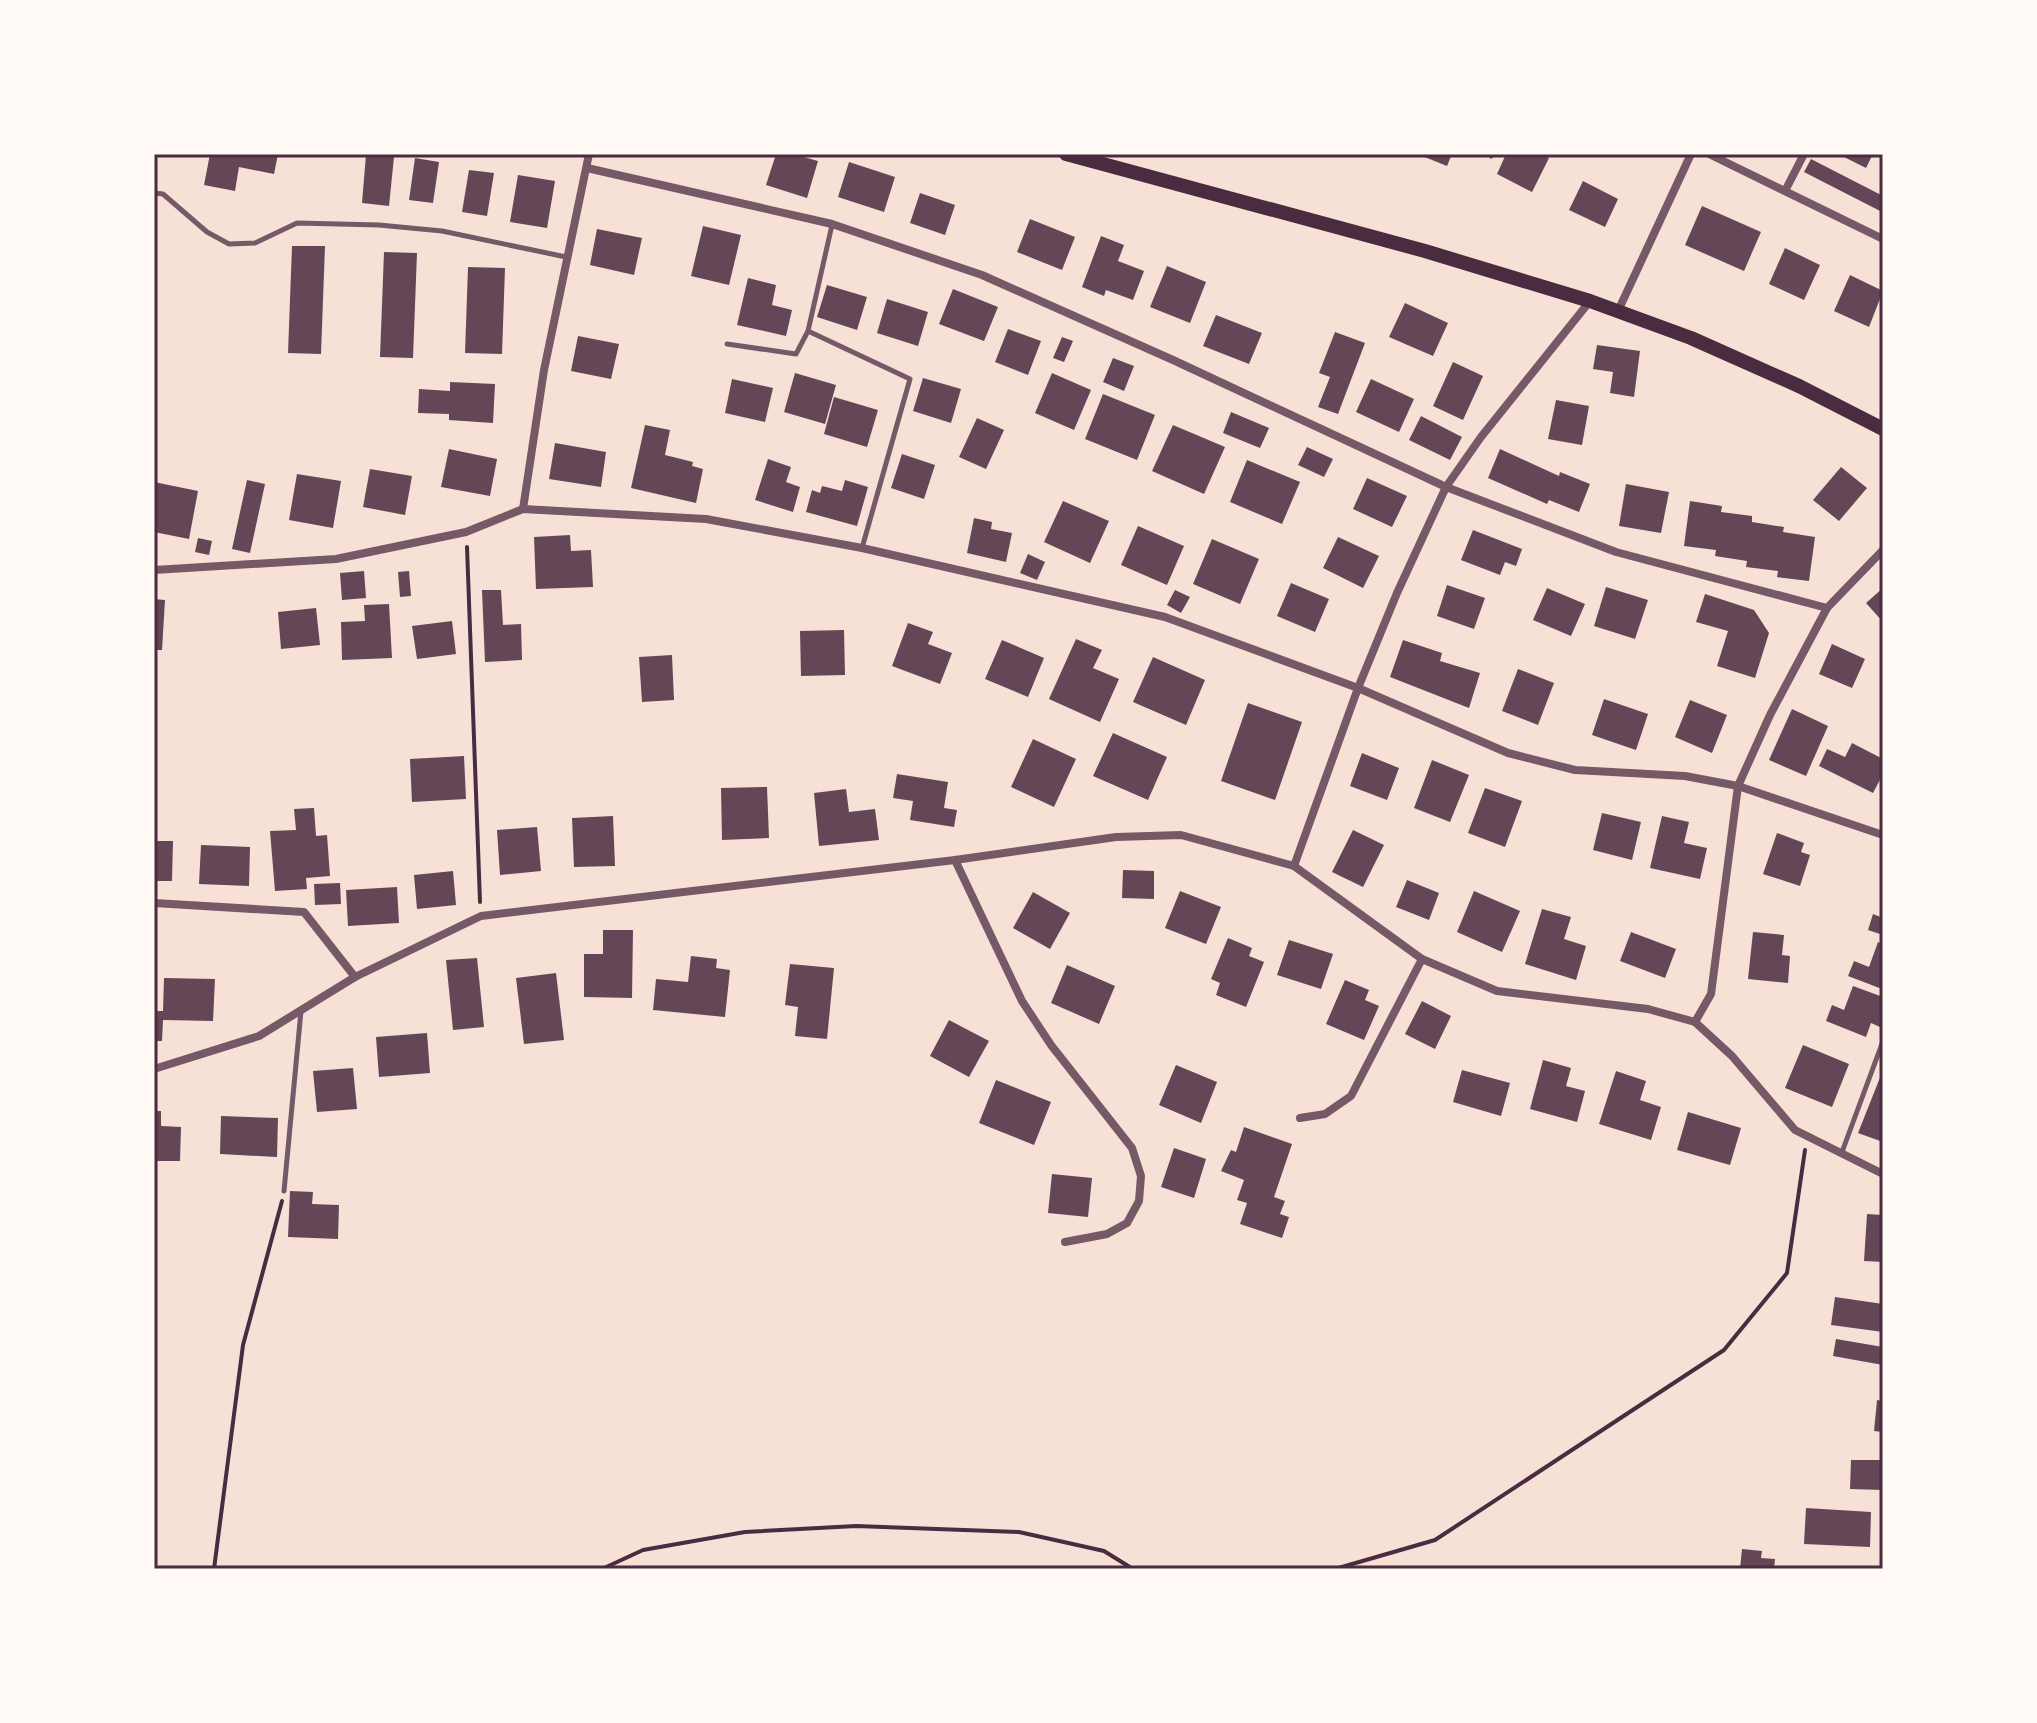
<svg xmlns="http://www.w3.org/2000/svg" width="2037" height="1723" viewBox="0 0 2037 1723" font-family="'Crimson Pro',serif">
<style>
.building{fill:#644757}
.lines{fill:none;stroke-linecap:round;stroke-linejoin:round}
.path{stroke:#4a2c40;stroke-width:4}
.service{stroke:#755966;stroke-width:5}
.minor{stroke:#755966;stroke-width:8}
.primary{stroke:#4a2c40;stroke-width:14}
.neatline{fill:none;stroke:#4a2c40;stroke-width:3}
</style>
<rect width="100%" height="100%" fill="#f7e1d7"/>
<g class="building">
<path d="M210,154H278L274,174L239,167L235,191L204,185Z"/>
<path d="M776,154H793L818,161L807,198L766,185Z"/>
<path d="M1417,154H1452L1447,166Z"/>
<path d="M1506,154H1546L1545,156L1549,158L1532,192L1497,174Z"/>
<path d="M1838,154H1873L1866,168Z"/>
<path d="M366,155L394,157L389,206L362,203Z"/>
<path d="M415,158L439,162L433,203L409,200Z"/>
<path d="M1811,159L1883,196L1882,212L1804,172Z"/>
<path d="M849,162L895,177L884,212L838,197Z"/>
<path d="M469,170L494,173L487,216L462,212Z"/>
<path d="M518,175L555,181L547,228L510,222Z"/>
<path d="M1583,181L1618,199L1605,227L1569,210Z"/>
<path d="M920,193L955,205L945,235L910,223Z"/>
<path d="M1702,206L1761,232L1744,271L1685,245Z"/>
<path d="M1030,219L1075,237L1062,270L1017,252Z"/>
<path d="M703,226L741,235L729,285L691,276Z"/>
<path d="M597,229L642,238L634,275L590,265Z"/>
<path d="M1101,236L1124,245L1118,261L1144,271L1133,300L1106,290L1104,296L1082,287Z"/>
<path d="M292,246H325L321,354L288,353Z"/>
<path d="M1785,248L1820,265L1804,300L1769,284Z"/>
<path d="M384,252L417,253L413,358L380,357Z"/>
<path d="M1167,266L1206,282L1190,323L1150,307Z"/>
<path d="M468,267L505,268L502,354L465,353Z"/>
<path d="M1850,275L1883,291L1869,327L1834,311Z"/>
<path d="M748,278L776,285L772,305L792,310L786,336L737,325Z"/>
<path d="M827,285L867,297L857,330L817,317Z"/>
<path d="M953,289L998,307L984,341L939,324Z"/>
<path d="M887,299L928,312L918,346L877,333Z"/>
<path d="M1405,303L1448,323L1433,356L1389,337Z"/>
<path d="M1216,315L1262,333L1249,364L1203,346Z"/>
<path d="M1008,329L1041,341L1028,375L995,362Z"/>
<path d="M1335,332L1365,343L1338,414L1318,407L1330,377L1319,373Z"/>
<path d="M578,336L619,344L611,379L571,371Z"/>
<path d="M1062,337L1073,341L1064,362L1053,358Z"/>
<path d="M1597,345L1640,351L1634,397L1610,393L1613,372L1593,369Z"/>
<path d="M1113,358L1134,366L1124,391L1103,382Z"/>
<path d="M1453,362L1483,376L1463,420L1433,406Z"/>
<path d="M795,373L836,385L825,424L784,412Z"/>
<path d="M1052,373L1091,390L1074,430L1035,413Z"/>
<path d="M923,378L961,389L951,423L913,411Z"/>
<path d="M732,379L773,388L765,422L725,413Z"/>
<path d="M1371,379L1414,399L1399,432L1356,412Z"/>
<path d="M450,382L495,384L493,423L449,420V414L418,413L419,389L450,391Z"/>
<path d="M1103,394L1155,415L1137,460L1085,439Z"/>
<path d="M834,397L878,410L867,447L824,434Z"/>
<path d="M1556,400L1589,406L1582,445L1548,439Z"/>
<path d="M1231,412L1269,428L1260,448L1223,433Z"/>
<path d="M1421,416L1462,437L1450,460L1409,440Z"/>
<path d="M977,418L1004,430L986,469L959,457Z"/>
<path d="M645,425L670,430L665,455L693,462L692,466L703,469L696,503L631,488Z"/>
<path d="M1173,425L1225,447L1204,494L1152,471Z"/>
<path d="M555,443L606,452L601,487L549,479Z"/>
<path d="M1307,447L1333,459L1324,477L1298,465Z"/>
<path d="M449,449L497,459L490,496L441,487Z"/>
<path d="M1500,449L1559,476L1560,472L1590,484L1579,512L1549,500L1547,504L1488,478Z"/>
<path d="M902,454L935,465L924,499L891,488Z"/>
<path d="M768,459L791,467L786,482L800,487L793,512L755,500Z"/>
<path d="M1247,460L1300,482L1282,524L1230,502Z"/>
<path d="M1841,467L1867,488L1839,521L1813,500Z"/>
<path d="M370,469L412,476L405,515L363,507Z"/>
<path d="M297,474L341,481L333,528L289,520Z"/>
<path d="M1367,478L1407,496L1392,527L1353,509Z"/>
<path d="M247,480L265,484L250,553L232,549Z"/>
<path d="M845,480L868,487L857,526L806,512L812,490L820,493L822,486L842,491Z"/>
<path d="M154,482L198,491L189,539L154,532Z"/>
<path d="M1626,484L1669,492L1661,533L1619,526Z"/>
<path d="M1063,501L1109,521L1090,563L1044,542Z"/>
<path d="M1690,501L1722,506L1721,512L1752,516V522L1784,527L1783,532L1815,537L1809,581L1777,577L1778,571L1746,567L1747,561L1715,556L1716,550L1684,546Z"/>
<path d="M974,518L992,522L991,529L1012,533L1006,562L967,553Z"/>
<path d="M1138,526L1184,546L1167,585L1121,565Z"/>
<path d="M1473,530L1522,549L1516,566L1505,562L1500,575L1461,560Z"/>
<path d="M570,535L571,551L591,550L593,587L536,589L534,537Z"/>
<path d="M1338,537L1379,556L1363,588L1323,568Z"/>
<path d="M198,538L212,541L209,555L195,552Z"/>
<path d="M1212,539L1259,559L1240,604L1193,584Z"/>
<path d="M1028,554L1045,562L1037,580L1020,573Z"/>
<path d="M364,571L366,598L342,600L340,573Z"/>
<path d="M409,571L411,596L400,597L398,572Z"/>
<path d="M1291,583L1329,599L1315,632L1277,616Z"/>
<path d="M1447,585L1485,598L1474,629L1437,616Z"/>
<path d="M1606,587L1648,600L1635,639L1594,626Z"/>
<path d="M1547,588L1585,604L1571,636L1533,620Z"/>
<path d="M1883,588V622L1866,603Z"/>
<path d="M482,590H501L503,625L521,624L522,660L485,662Z"/>
<path d="M1175,590L1190,597L1181,613L1167,605Z"/>
<path d="M1705,594L1754,610L1769,633L1755,678L1717,666L1728,631L1696,622Z"/>
<path d="M154,599L165,600L162,650H154Z"/>
<path d="M389,604L392,658L342,660L341,622L365,621L364,605Z"/>
<path d="M316,608L320,645L281,649L278,612Z"/>
<path d="M452,621L456,654L417,659L412,626Z"/>
<path d="M908,623L933,632L928,644L952,653L940,684L892,666Z"/>
<path d="M844,630L845,675L801,676L800,631Z"/>
<path d="M1076,639L1102,650L1093,668L1119,679L1100,722L1049,699Z"/>
<path d="M1002,640L1044,658L1028,697L985,679Z"/>
<path d="M1403,640L1442,653L1440,661L1480,673L1469,708L1390,677Z"/>
<path d="M1832,644L1865,659L1852,688L1819,674Z"/>
<path d="M672,655L674,700L642,702L639,657Z"/>
<path d="M1153,657L1205,680L1186,725L1133,702Z"/>
<path d="M1518,669L1554,683L1538,725L1502,711Z"/>
<path d="M1604,699L1648,714L1636,750L1592,735Z"/>
<path d="M1690,700L1727,715L1712,753L1675,737Z"/>
<path d="M1248,703L1302,722L1275,800L1221,781Z"/>
<path d="M1792,709L1828,726L1806,776L1769,760Z"/>
<path d="M1113,733L1167,757L1148,800L1093,776Z"/>
<path d="M1033,739L1076,759L1054,807L1011,787Z"/>
<path d="M1852,743L1883,759V774L1873,793L1819,766L1827,749L1845,757Z"/>
<path d="M1362,753L1399,768L1387,800L1350,786Z"/>
<path d="M464,756L466,799L412,802L410,759Z"/>
<path d="M1432,760L1469,775L1450,822L1414,808Z"/>
<path d="M897,774L948,782L944,808L957,810L954,827L910,820L913,801L893,798Z"/>
<path d="M767,787L769,838L722,840L721,788Z"/>
<path d="M1485,788L1522,801L1505,847L1468,833Z"/>
<path d="M846,789L849,812L875,809L879,840L819,846L814,793Z"/>
<path d="M314,808L316,836L327,835L330,876L306,878L307,889L275,891L270,831L296,830L294,809Z"/>
<path d="M1602,813L1641,822L1632,860L1593,850Z"/>
<path d="M613,816L615,866L574,867L572,818Z"/>
<path d="M1662,816L1689,822L1684,843L1707,848L1700,879L1650,868Z"/>
<path d="M537,827L541,871L500,875L497,830Z"/>
<path d="M1353,830L1384,845L1363,887L1332,872Z"/>
<path d="M1777,833L1804,843L1801,852L1810,855L1800,886L1763,874Z"/>
<path d="M154,841H173L172,881H154Z"/>
<path d="M201,845L250,847L249,886L199,884Z"/>
<path d="M1123,870L1154,871V899L1122,898Z"/>
<path d="M453,871L456,905L417,909L414,875Z"/>
<path d="M1407,880L1439,893L1429,920L1396,907Z"/>
<path d="M340,883L341,904L315,905L314,884Z"/>
<path d="M397,887L399,923L348,926L346,890Z"/>
<path d="M1180,891L1221,907L1206,944L1165,928Z"/>
<path d="M1474,891L1520,911L1502,952L1457,932Z"/>
<path d="M1033,892L1070,913L1050,949L1013,928Z"/>
<path d="M1542,909L1571,917L1564,939L1586,946L1576,980L1525,964Z"/>
<path d="M1873,914L1883,918V935L1868,930Z"/>
<path d="M603,930H633L632,998L584,997V954H603Z"/>
<path d="M1631,932L1676,949L1665,978L1620,961Z"/>
<path d="M1753,932L1784,935L1782,955L1790,956L1788,983L1748,979Z"/>
<path d="M1228,938L1252,948L1249,956L1264,962L1246,1007L1216,995L1220,983L1211,979Z"/>
<path d="M1289,940L1333,954L1321,989L1277,975Z"/>
<path d="M1878,942L1883,944L1882,989L1848,976L1854,961L1869,967Z"/>
<path d="M691,956L717,959L716,968L730,970L725,1017L653,1010L656,979L688,982Z"/>
<path d="M477,958L484,1027L453,1030L446,960Z"/>
<path d="M790,964L834,968L827,1039L795,1036L798,1007L785,1005Z"/>
<path d="M1067,965L1115,986L1099,1024L1051,1003Z"/>
<path d="M556,973L564,1040L524,1044L516,978Z"/>
<path d="M164,978L215,979L213,1021L163,1020L162,1041H154V1011H163Z"/>
<path d="M1345,980L1369,990L1365,1000L1379,1006L1364,1040L1326,1024Z"/>
<path d="M1853,986L1883,997V1020L1880,1027L1871,1023L1866,1037L1826,1021L1832,1005L1844,1010Z"/>
<path d="M1422,1001L1451,1016L1435,1049L1405,1034Z"/>
<path d="M949,1020L989,1041L969,1077L930,1056Z"/>
<path d="M427,1033L430,1073L379,1077L376,1037Z"/>
<path d="M1803,1045L1849,1064L1832,1107L1785,1088Z"/>
<path d="M1543,1060L1571,1068L1566,1086L1585,1091L1577,1122L1530,1109Z"/>
<path d="M1176,1065L1217,1082L1201,1123L1159,1105Z"/>
<path d="M353,1068L357,1109L317,1112L313,1071Z"/>
<path d="M1462,1070L1510,1083L1501,1116L1453,1102Z"/>
<path d="M1883,1070V1142L1858,1133Z"/>
<path d="M1616,1071L1646,1081L1640,1100L1661,1107L1651,1140L1599,1124Z"/>
<path d="M996,1080L1051,1102L1034,1145L979,1123Z"/>
<path d="M154,1111H161V1126L181,1127L180,1161H154Z"/>
<path d="M1688,1112L1741,1128L1730,1165L1677,1150Z"/>
<path d="M221,1116L278,1118L277,1157L220,1154Z"/>
<path d="M1244,1127L1292,1144L1274,1197L1285,1201L1280,1214L1289,1217L1282,1238L1240,1224L1247,1203L1237,1200L1244,1180L1221,1171L1231,1150L1236,1152Z"/>
<path d="M1174,1148L1206,1159L1194,1198L1161,1187Z"/>
<path d="M1052,1174L1092,1178L1088,1217L1048,1213Z"/>
<path d="M290,1191L313,1192L312,1204L339,1205L338,1239L288,1237Z"/>
<path d="M1867,1214L1883,1215V1262L1864,1261Z"/>
<path d="M1835,1297L1883,1304V1332L1831,1325Z"/>
<path d="M1836,1339L1883,1347V1365L1833,1356Z"/>
<path d="M1877,1400L1883,1401V1432L1874,1431Z"/>
<path d="M1851,1460H1883V1490L1850,1489Z"/>
<path d="M1806,1508L1871,1512L1870,1547L1804,1544Z"/>
<path d="M1742,1549L1762,1551L1761,1558L1775,1559L1774,1569H1740Z"/>
</g>
<g class="lines">
<g class="path">
<path d="M467,547L480,902"/>
<path d="M214,1569L243,1345L282,1201"/>
<path d="M602,1569L643,1550L745,1532L856,1526L1019,1532L1104,1551L1133,1569"/>
<path d="M1335,1569L1435,1540L1724,1350L1787,1273L1805,1150"/>
</g>
<g class="service">
<path d="M1491,156L1493,154"/>
<path d="M154,193L163,194L207,232L229,244L255,243L297,223L379,225L442,231L566,257"/>
<path d="M832,225L808,331L910,379L862,548"/>
<path d="M727,344L796,354L808,331"/>
<path d="M1842,1152L1883,1041"/>
<path d="M284,1191L301,1011"/>
</g>
<g class="minor">
<path d="M1709,154L1883,239"/>
<path d="M587,168L832,224L982,275L1173,360L1446,487L1616,552L1827,608"/>
<path d="M1786,189L1804,154"/>
<path d="M1618,311L1691,154"/>
<path d="M523,509L544,370L589,154"/>
<path d="M154,570L336,559L466,532L523,509L706,519L862,548L1165,617L1358,688L1508,753L1575,770L1685,776L1738,786L1883,835"/>
<path d="M955,860L1022,1001L1051,1045L1132,1148L1141,1176L1139,1201L1127,1223L1107,1234L1065,1242"/>
<path d="M1294,866L1358,688L1397,593L1446,487L1481,437L1590,301"/>
<path d="M154,903L304,912L355,977"/>
<path d="M1695,1022L1711,994L1738,786L1770,715L1827,608L1883,550"/>
<path d="M154,1069L259,1036L355,977L481,916L955,860L1116,837L1181,835L1294,866L1422,959L1497,991L1648,1009L1695,1022L1732,1056L1795,1130L1883,1174"/>
<path d="M1300,1118L1325,1114L1351,1096L1422,959"/>
</g>
<path class="primary" d="M1066,154L1425,251L1590,301L1691,338L1799,386L1883,429"/>
</g>
<rect width="2037" height="1723" fill="none" stroke="#fffaf5" stroke-width="312"/>
<rect x="156" y="156" width="1725" height="1411" class="neatline"/>
</svg>
